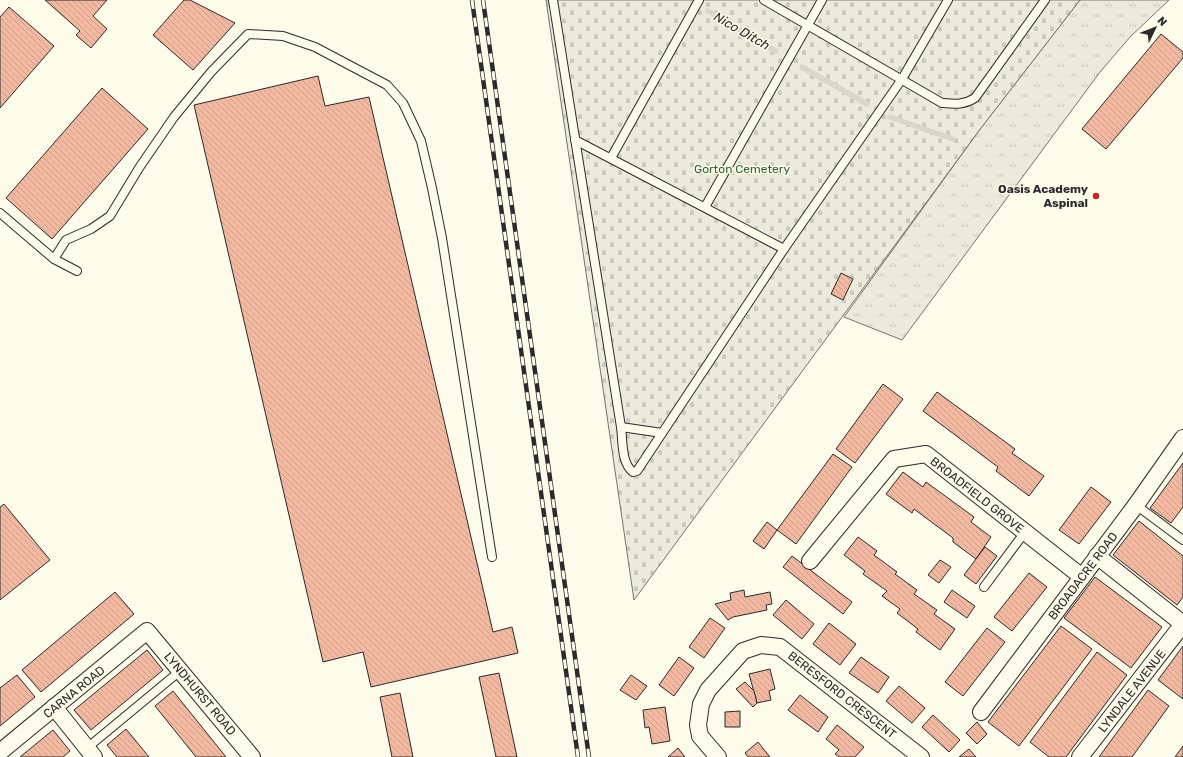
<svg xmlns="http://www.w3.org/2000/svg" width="1183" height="757" viewBox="0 0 1183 757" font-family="Rubik,sans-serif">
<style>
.grass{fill:url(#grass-tufts);stroke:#74746e}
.cemetery{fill:url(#cemetery-stones);stroke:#74746e}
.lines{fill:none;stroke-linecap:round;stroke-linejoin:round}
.stream{stroke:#d8d7c9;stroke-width:5.5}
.building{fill:url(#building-back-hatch);stroke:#2b2b2b}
.service-casing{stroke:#2b2b2b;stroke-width:10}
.minor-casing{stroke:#2b2b2b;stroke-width:18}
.service{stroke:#fdfbea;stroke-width:8}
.minor{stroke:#fdfbea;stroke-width:16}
.rail-casing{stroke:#2b2b2b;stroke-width:4.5}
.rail{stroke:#fdfbea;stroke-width:3;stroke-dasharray:9;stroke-linecap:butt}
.poi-dot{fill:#c62828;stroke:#fdfbea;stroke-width:1.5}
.labels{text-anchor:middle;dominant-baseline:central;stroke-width:3;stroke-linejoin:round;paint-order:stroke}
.park-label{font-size:12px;fill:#34623c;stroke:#fdfbea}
.poi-label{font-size:12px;font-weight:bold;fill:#2b2b2b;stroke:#fdfbea;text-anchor:end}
.street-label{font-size:12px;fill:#2b2b2b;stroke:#fdfbea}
.water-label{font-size:13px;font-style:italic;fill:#2b2b2b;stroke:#fdfbea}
</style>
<defs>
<pattern id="grass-tufts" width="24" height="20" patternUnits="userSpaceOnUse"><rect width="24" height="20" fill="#ecebdb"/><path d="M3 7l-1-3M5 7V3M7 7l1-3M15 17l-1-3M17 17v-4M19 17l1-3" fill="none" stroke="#cbcabc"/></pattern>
<pattern id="cemetery-stones" width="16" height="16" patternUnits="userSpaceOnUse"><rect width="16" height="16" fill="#ecebdb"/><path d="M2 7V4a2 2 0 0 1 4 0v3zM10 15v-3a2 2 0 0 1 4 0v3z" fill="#cbcabc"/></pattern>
<pattern id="building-back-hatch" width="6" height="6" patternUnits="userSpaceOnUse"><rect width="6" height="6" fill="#f2b8a0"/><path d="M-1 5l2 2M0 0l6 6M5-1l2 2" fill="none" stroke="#d09e8a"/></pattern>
</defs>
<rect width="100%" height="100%" fill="#fdfbea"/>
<path class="grass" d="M1080,0H1169L1130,37L1100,72L902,340L844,317L981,128Z"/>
<path class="cemetery" d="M546,0H1080L981,128L634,600Z"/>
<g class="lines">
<g class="stream">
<path d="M708,11L776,51"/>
<path d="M802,67L867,104"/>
<path d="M890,117L953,139"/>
</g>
</g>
<g class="building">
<path d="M45,0H107L93,16L107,29L91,48L76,35L80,31Z"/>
<path d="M184,0H190L235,23L193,70L153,35Z"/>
<path d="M9,7L54,46L0,108V17Z"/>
<path d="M1161,34L1183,52V58L1106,149L1082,129Z"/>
<path d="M318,76L325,106L369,97L493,632L512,627L518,653L371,687L363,652L323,662L194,105Z"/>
<path d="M102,88L148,129L52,239L6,198Z"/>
<path d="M841,273L853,279L843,300L831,294Z"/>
<path d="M883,384L903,399L855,463L836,449Z"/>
<path d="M937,392L1015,449L1012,453L1044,476L1029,496L996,471L998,467L923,411Z"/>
<path d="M833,454L852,467L796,544L777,530Z"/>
<path d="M1183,463V507L1171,523L1150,508Z"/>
<path d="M903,472L923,487L926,482L974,517L971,522L991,537L976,559L953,542V538L914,509L912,513L886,494Z"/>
<path d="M1091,487L1111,502L1079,544L1059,530Z"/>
<path d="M4,504L50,560L0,600V507Z"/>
<path d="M1139,521L1183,556V597L1177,605L1113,555Z"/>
<path d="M767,522L777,530L764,549L753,541Z"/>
<path d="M858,537L877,551L874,555L897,572L895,574L917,590L914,594L937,610L934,614L955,629L940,650L916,632L918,629L897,613L900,609L882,596L887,591L863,574L865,571L844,555Z"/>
<path d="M985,547L997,556L976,584L964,575Z"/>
<path d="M792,556L852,602L843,614L783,567Z"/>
<path d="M940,560L951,567L939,583L928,575Z"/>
<path d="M1029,573L1047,587L1012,631L994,617Z"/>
<path d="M1095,577L1162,627L1131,668L1064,618Z"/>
<path d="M744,590L745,597L770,592L772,604L766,605L767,610L733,617L728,620L715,604L731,600L730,593Z"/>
<path d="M952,590L975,606L967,618L944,602Z"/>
<path d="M115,592L134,614L41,692L22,670Z"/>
<path d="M786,600L814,624L802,639L773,615Z"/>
<path d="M710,618L725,628L704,658L689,647Z"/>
<path d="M829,623L856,644L840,665L813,644Z"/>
<path d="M1061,626L1092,649L1019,746L988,722Z"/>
<path d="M987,628L1005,642L963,696L945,682Z"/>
<path d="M1183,646V699L1158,680Z"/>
<path d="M147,650L163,670L91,730L74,710Z"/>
<path d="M1097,652L1127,675L1066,757H1049L1030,742Z"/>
<path d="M679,657L694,668L674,696L659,685Z"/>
<path d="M861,657L889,677L878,693L849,673Z"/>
<path d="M770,669L775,689L769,691L771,700L757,703L749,674Z"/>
<path d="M499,673L517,757H496L479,677Z"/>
<path d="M17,675L35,697L0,726V688Z"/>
<path d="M631,675L647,686L636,700L620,690Z"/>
<path d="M745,682L754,691L757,703L753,707L736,689Z"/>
<path d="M899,686L925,708L912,723L886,701Z"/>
<path d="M1148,690L1169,706L1132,757H1099Z"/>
<path d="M173,691L226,757H196L155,706Z"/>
<path d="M400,693L413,757H392L380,697Z"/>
<path d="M800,695L828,717L818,732L788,710Z"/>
<path d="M665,707L670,741L652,744L649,727L645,728L643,710Z"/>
<path d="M740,711V727H725V712Z"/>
<path d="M933,715L960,740L949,752L922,727Z"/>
<path d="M977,722L987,734L977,744L966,733Z"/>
<path d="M837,725L864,747L855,757H839L835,754L839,750L826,739Z"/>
<path d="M126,729L149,757H117L107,745Z"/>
<path d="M53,730L70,751L63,757H20Z"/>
<path d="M758,742L770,757H748L745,753Z"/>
<path d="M1183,746V757H1175Z"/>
<path d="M678,748L685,757H668Z"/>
<path d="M969,749L976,757H959Z"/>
</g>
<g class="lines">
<g class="service-casing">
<g id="service">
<path d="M553,0L621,427C623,441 621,463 633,472L637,471L784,249L902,79L948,0"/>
<path d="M764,0L942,103C955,104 964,105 975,98L1045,0"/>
<path d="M575,140L784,249"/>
<path d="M611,158L699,0"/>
<path d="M705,207L822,0"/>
<path d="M0,213L54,259L77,271"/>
<path d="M54,259L66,240L91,229L110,216L139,168L174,117L211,72L248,34L283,36L315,47L387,85L403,103L421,141L432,188L442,238L492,557"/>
<path d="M621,427L662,433"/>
<path d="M1136,505L1183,540"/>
<path d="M984,587L1025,532"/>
<path d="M87,748L180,671"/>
</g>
</g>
<g class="minor-casing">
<g id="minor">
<path d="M1097,556L1183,624"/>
<path d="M810,561L894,459L926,454L1082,577"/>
<path d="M54,707L94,757"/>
<path d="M981,712L1136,505L1183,438"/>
<path d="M0,752L147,631L252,757"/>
<path d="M718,757L700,736L698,725L701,704L708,690L743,651L761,645L780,647L921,757"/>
<path d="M1080,757L1183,624"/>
</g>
</g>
<use href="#service" class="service"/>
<use href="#minor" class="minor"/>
<g class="rail-casing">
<g id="rail">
<path d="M472,0L578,757"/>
<path d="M483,0L589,757"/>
</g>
</g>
<use href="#rail" class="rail"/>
</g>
<circle class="poi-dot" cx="1096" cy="196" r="4"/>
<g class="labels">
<g class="park-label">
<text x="742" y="169">Gorton Cemetery</text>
</g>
<g class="poi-label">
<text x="1088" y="189">Oasis Academy<tspan x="1088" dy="14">Aspinal</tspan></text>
</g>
<g class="street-label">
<text transform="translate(977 495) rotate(38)">BROADFIELD GROVE</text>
<text transform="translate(1083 576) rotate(-53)">BROADACRE ROAD</text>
<text transform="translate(1132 691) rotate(-52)">LYNDALE AVENUE</text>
<text transform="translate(74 692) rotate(-39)">CARNA ROAD</text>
<text transform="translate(200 694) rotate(50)">LYNDHURST ROAD</text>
<text transform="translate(842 695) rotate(38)">BERESFORD CRESCENT</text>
</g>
<g class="water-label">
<text transform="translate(742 31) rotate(30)">Nico Ditch</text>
</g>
</g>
<g transform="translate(1155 28) rotate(47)" stroke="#fdfbea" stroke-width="3" paint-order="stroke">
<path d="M0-3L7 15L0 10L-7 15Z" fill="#2b2b2b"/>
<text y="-6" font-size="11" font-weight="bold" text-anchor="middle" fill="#2b2b2b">N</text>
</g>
</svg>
